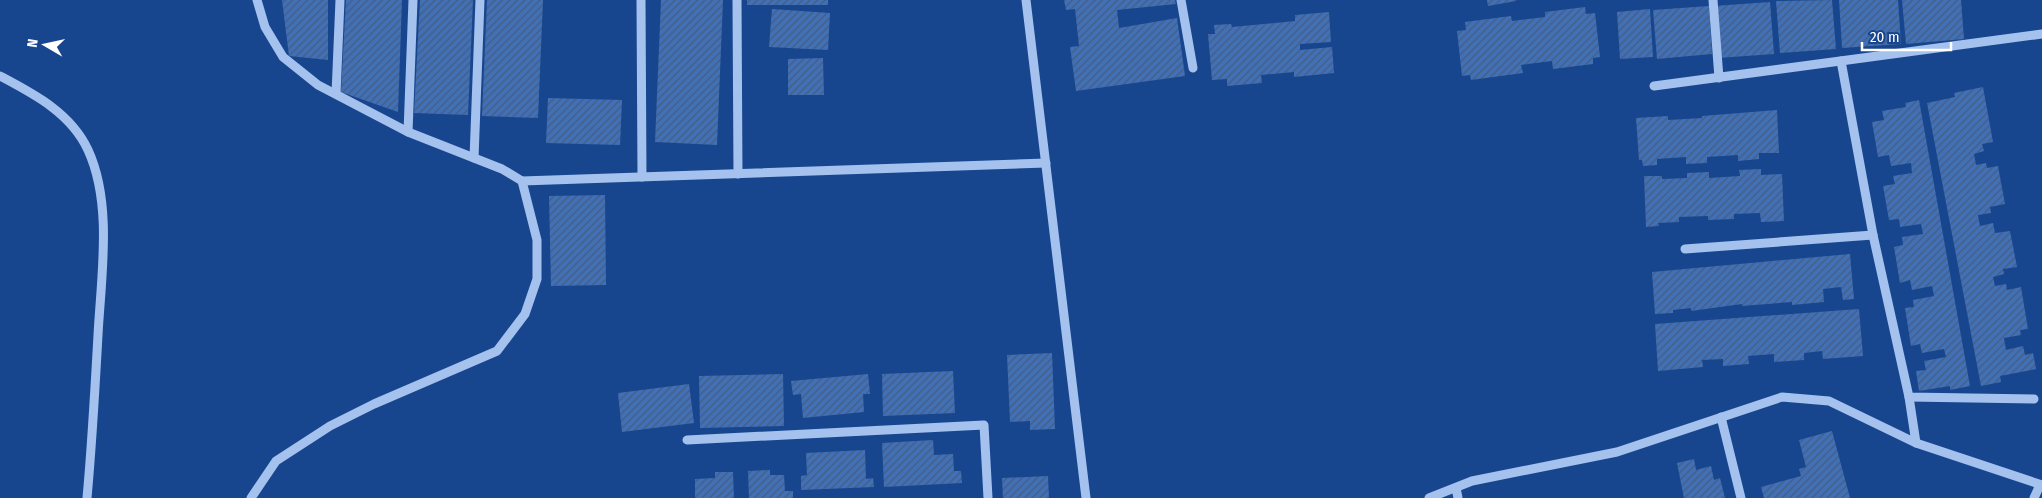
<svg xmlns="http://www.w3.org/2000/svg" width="2042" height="498" font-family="'Fira Sans Condensed',sans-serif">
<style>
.building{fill:url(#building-hatch)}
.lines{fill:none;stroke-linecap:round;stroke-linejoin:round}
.minor{stroke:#a5c2ef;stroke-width:9}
</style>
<defs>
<pattern id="building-hatch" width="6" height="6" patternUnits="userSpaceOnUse" patternTransform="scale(1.25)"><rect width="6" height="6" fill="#4170b7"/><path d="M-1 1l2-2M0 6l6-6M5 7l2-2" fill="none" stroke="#475c7c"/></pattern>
</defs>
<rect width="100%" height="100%" fill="#18468e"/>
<g class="building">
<path d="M282,0H328V60L289,56Z"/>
<path d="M346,0H402L398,112L341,92Z"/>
<path d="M420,0H473L468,115L414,113Z"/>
<path d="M487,0H543L538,118L482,116Z"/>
<path d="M661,0H723L717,145L655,142Z"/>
<rect x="747" y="0" width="81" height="5"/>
<path d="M1064,0H1175L1176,4L1117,10L1119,28L1177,18L1185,76L1076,91L1070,47L1079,46L1075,9L1066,10Z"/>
<path d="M1487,0H1516V1L1488,6Z"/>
<path d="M1832,0L1836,49L1780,53L1776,1Z"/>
<path d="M1839,0H1898L1901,44L1842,48Z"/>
<path d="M1902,0H1961L1964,39L1906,44Z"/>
<path d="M1770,2L1774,54L1718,58L1714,6Z"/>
<path d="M1709,6L1712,54L1657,59L1653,10Z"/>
<path d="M1585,7L1586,14L1595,13L1600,57L1593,58V64L1553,69L1552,61L1521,65L1523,73L1471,80L1470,75L1462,76L1457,31L1466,30L1465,22L1511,16L1512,21L1545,17V12Z"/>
<path d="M772,9L830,13L828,50L769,47Z"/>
<path d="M1650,9L1653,57L1620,59L1617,12Z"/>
<path d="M1329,12L1331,42L1300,44V50L1332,47L1334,73L1294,77V72L1261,75L1262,83L1227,86V79L1212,80L1208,34H1215L1214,25L1231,24L1232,27L1295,21V15Z"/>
<path d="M823,58L824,95H788V59Z"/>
<path d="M1983,87L1993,142L1982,144L1984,151L1974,154L1976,165L1986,163L1987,168L1998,166L2005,204L1990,207L1991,213L1978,215L1980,226L1993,223L1995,233L2010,231L2017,267L2003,269L2004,274L1993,277L1995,286L2006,284L2007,290L2021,287L2028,329L2020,330L2021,335L2004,338L2006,350L2023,346L2025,355L2033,353L2036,369L2000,376L2001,382L1981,386L1927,103L1955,97L1954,93Z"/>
<path d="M548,98L622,100L620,145L546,143Z"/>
<path d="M1919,100L1970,386L1950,390V386L1919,391L1916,371L1926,370L1924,361L1946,357L1944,349L1922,353L1920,344L1911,346L1905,308L1914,307L1913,300L1934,296L1932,286L1912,290L1910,280L1900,283L1894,247L1903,245L1902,237L1923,234L1921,224L1900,227L1899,219L1889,220L1883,186L1895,184L1893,176L1912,173L1911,163L1891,166L1889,155L1878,157L1872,122L1884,120L1882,111L1906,107L1905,103Z"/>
<path d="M1777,110L1779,153H1759V159L1738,161V155L1707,157V163L1686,164V157L1657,159V165L1643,166L1642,160H1639L1636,118L1668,116V120L1702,118V116Z"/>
<path d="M1761,169V175L1782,174L1784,221L1761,222L1760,213L1734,214V219L1708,220V216L1679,217V222L1658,223L1659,226L1646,227L1644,176H1662V179L1687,178V173L1709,172V178L1740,176L1739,170Z"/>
<path d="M605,195L606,285L551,286L549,196Z"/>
<path d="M1850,254L1854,299L1843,300L1841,287L1823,289L1824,302L1792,305V302L1742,306V304L1691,311V308L1673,310V313L1655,314L1652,272Z"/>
<path d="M1859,309L1863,356L1823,359L1822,351L1804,353V360L1774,362V354L1748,356L1749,364L1723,366V359L1702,360L1703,367L1658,371L1655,324Z"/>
<path d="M1052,353L1055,429L1030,430V421L1010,422L1007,355Z"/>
<path d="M953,371L955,413L883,416L882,374Z"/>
<path d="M783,374L784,426L700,428L699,376Z"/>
<path d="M868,374L870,394H863L864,412L803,418L801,394L793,395L791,381Z"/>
<path d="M689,384L694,423L622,432L618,393Z"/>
<path d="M1832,431L1850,498H1764L1761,487L1801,476L1799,469L1806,467L1799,440Z"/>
<path d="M933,440L934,455L953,454L954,471H961L962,483L884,487L882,443Z"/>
<path d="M865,450L866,479L873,478L874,487L801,490V476L807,475L806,453Z"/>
<path d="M1694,459L1696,470L1711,466L1714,480L1720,478L1725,498H1684L1677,463Z"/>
<path d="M770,470V475H784L785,491H793V498H749L748,471Z"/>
<path d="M715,472H733L734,498H695V479L715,478Z"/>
<path d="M1048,476L1049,498H1003L1002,478Z"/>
</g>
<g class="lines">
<g class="minor">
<path d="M641,0L642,177"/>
<path d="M737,0L738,174"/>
<path d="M1026,0L1086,498"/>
<path d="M1181,0L1193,68"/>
<path d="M1713,0L1719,78"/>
<path d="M1841,61L1873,235L1909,397L2034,399"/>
<path d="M0,76C34,94 71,113 88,150C113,204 101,277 98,335C95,389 92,444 87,498"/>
<path d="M1654,86L2042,34"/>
<path d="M336,94L340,0"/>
<path d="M408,132L413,0"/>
<path d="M474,158L480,0"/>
<path d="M522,181L1046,163"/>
<path d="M1685,249L1873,235"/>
<path d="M1909,397L1916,443"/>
<path d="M1721,417L1741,498"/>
<path d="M687,440L984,425L988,498"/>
<path d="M1456,488L1458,498"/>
<path d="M251,498L276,461L330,426L374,404L497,351L525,314L537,279V240L522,181L502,169L408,132L318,85L283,57L265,27L257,0"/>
<path d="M1429,498L1472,481L1617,452L1782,397L1829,401L1916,443L2042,485"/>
<path d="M2034,498L2040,485"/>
</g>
</g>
<g transform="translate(45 45) rotate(279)" stroke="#18468e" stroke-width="4" paint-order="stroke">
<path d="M0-4L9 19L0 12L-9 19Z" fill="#ffffff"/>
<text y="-8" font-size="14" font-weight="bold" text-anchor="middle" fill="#ffffff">N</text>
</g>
<path d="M1862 42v8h89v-8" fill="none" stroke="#ffffff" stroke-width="2.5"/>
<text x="1870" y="42" font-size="15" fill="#ffffff" stroke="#18468e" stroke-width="4" paint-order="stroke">20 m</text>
</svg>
